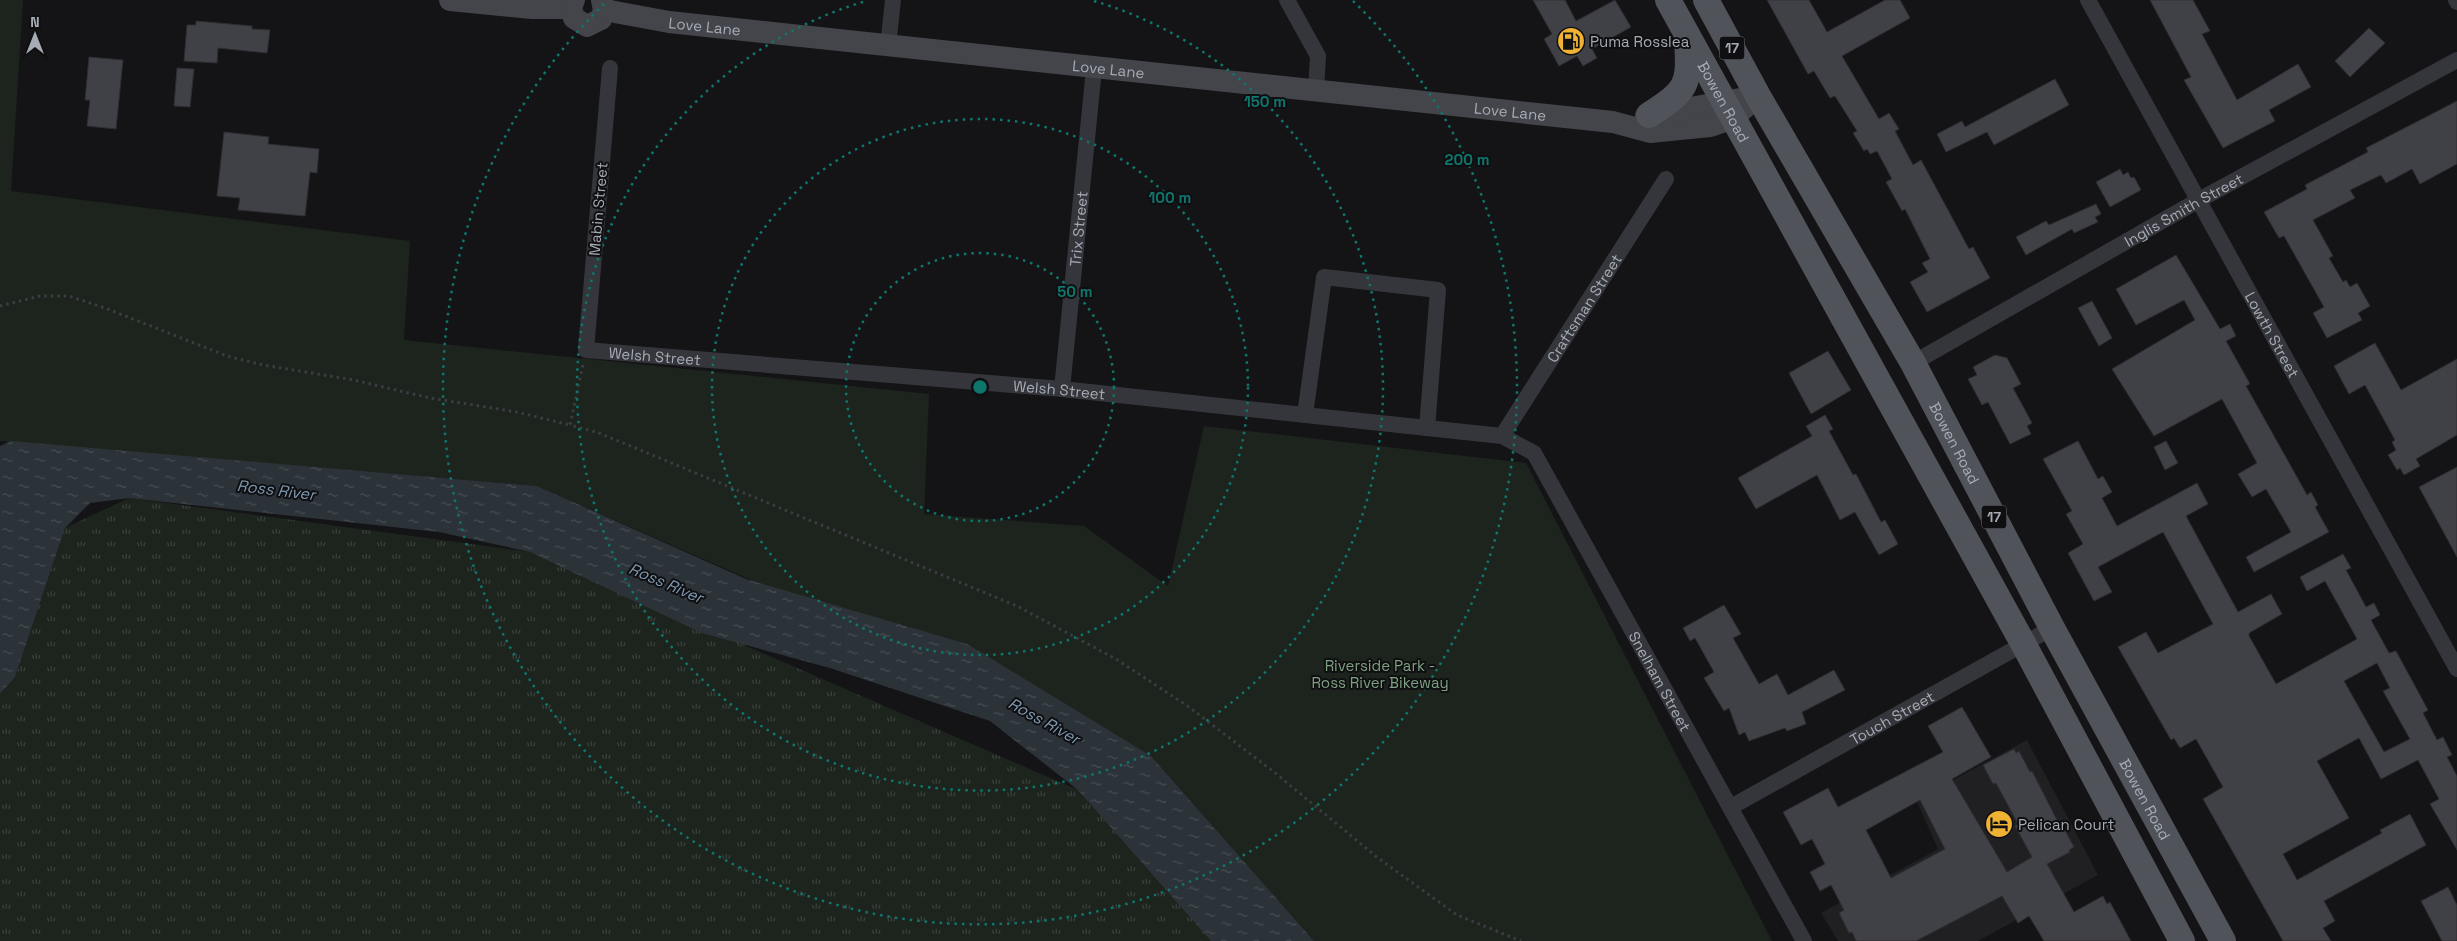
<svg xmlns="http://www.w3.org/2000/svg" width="2457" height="941" font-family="'Space Grotesk',sans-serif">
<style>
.built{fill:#202023}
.grass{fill:url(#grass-tufts)}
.park{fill:#1c241d}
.water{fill:url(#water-ripples)}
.building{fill:#404146;stroke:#2e2e32;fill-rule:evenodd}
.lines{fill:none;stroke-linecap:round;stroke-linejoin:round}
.path{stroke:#3b3d42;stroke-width:3;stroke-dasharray:2.5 4;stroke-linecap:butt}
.street{stroke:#35363b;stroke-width:16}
.secondary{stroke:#43454b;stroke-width:22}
.primary{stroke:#51535a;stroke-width:26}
.ring{fill:none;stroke:#0f766e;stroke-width:2.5;stroke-dasharray:2.5 5}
.labels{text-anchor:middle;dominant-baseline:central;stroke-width:4;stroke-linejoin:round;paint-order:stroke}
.shield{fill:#0f0f11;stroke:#797c84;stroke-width:1}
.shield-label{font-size:14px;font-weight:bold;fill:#a6abb6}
.street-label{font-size:15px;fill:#a6abb6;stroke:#0f0f11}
.poi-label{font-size:15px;fill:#a6abb6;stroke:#0f0f11;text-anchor:start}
.park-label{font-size:15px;fill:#7da180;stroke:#0f0f11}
.water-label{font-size:16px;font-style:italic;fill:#7d98b1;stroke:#0f0f11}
.centre{fill:#0f766e;stroke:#0f0f11;stroke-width:2.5}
.ring-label{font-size:15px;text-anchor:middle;font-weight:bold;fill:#0f766e;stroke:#0f0f11;stroke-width:4;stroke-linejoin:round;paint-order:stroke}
</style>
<defs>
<pattern id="grass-tufts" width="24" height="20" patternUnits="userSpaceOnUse" patternTransform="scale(1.25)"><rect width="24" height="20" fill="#1c241d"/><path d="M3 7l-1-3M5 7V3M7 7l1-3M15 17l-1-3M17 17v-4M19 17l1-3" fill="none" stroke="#3a413c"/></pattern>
<pattern id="water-ripples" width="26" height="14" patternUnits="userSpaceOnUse" patternTransform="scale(1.25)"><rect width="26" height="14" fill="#2b3339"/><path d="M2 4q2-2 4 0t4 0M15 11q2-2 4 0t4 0" fill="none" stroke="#474e53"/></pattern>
</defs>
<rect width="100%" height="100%" fill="#141416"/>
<path class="built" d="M2027,740L2098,875L1978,941H1838L1821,913L1938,849L1916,800Z"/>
<path class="grass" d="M129,498L530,552L1078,790L1239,941H0V694L15,677L65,528Z"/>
<path class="park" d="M0,0H23L11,191L410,241L404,340L929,394L924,514L1084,526L1168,586L1204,426L1526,463L1772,941H1314L1151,756L537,486L0,441Z"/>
<path class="water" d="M11,441L537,486L746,579L967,644L1151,756L1314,941H1211L1078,790L990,721L830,668L702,633L530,552L439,532L129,498L90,503L65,528L15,677L0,694V446Z"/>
<g class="building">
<path d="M1533,0H1565L1576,21L1615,0L1631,27L1592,49L1597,58L1583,66L1577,56L1559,66L1544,39L1552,34Z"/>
<path d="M1767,0H1809L1827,32L1885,0H1900L1910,18L1842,56L1879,119L1889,113L1899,129L1895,131L1913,165L1921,160L1969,249L1973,247L1990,278L1927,312L1910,282L1928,272L1922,263L1930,259L1905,209L1902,211L1886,182L1892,179L1877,151L1870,154L1867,149L1864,151L1853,133L1857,131L1835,96L1830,98L1814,71L1808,74Z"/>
<path d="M2150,0H2193L2210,31L2202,34L2237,100L2298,64L2311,87L2269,110L2275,121L2223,148L2184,80L2191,77Z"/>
<path d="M196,21L252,26V29L270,30L267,53L218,48L217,63L184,61L187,25H196Z"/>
<path d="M2369,28L2385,43L2350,77L2335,61Z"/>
<path d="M89,57L123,60L116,129L87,126L90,100H85Z"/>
<path d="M177,68L194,69L190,107L174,106Z"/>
<path d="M2055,79L2069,105L1994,145L1987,132L1946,152L1937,134L1962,121L1965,127Z"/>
<path d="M2457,101V164L2420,184L2412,169L2386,183L2381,175L2350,190L2355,198L2313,220L2333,256L2329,258L2343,282L2346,280L2350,287L2357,283L2370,306L2358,313L2362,320L2327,338L2313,313L2324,307L2284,236L2279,238L2264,212L2307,189L2305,185L2368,152L2366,148Z"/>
<path d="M224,132L269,137L268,144L319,149L317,173L310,172L305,216L238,210L240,198L217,196Z"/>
<path d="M2120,169L2123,175L2128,172L2131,178L2134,177L2141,190L2110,207L2096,182Z"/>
<path d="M2096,204L2101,214L2095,217L2098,222L2074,233L2072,229L2026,255L2016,237L2046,221L2049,225Z"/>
<path d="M2176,255L2220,329L2230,324L2236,336L2226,341L2250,384L2246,386L2307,495L2311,492L2318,505L2315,507L2329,532L2254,572L2246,557L2291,532L2266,489L2252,497L2238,474L2257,463L2222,399L2154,436L2112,369L2195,320L2184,300L2136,325L2116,289Z"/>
<path d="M2092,301L2112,338L2099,346L2078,308Z"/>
<path d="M2375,343L2401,390L2457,359V435L2416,459L2420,466L2404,475L2400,468L2397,470L2388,455L2396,450L2392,442L2395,440L2365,385L2349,394L2334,366Z"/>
<path d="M1828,351L1851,390L1811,414L1789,373Z"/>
<path d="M1995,355L2007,358L2021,384L2013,388L2032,423L2027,426L2031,434L2010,444L1988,402L1982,405L1968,379L1977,375L1973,367Z"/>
<path d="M1825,415L1833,429L1829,431L1853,475L1856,474L1881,522L1885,520L1898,544L1879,555L1855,512L1840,520L1817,475L1756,509L1738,478L1812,436L1806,426Z"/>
<path d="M2078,441L2098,479L2103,476L2112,492L2102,498L2117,526L2197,483L2208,504L2186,516L2238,612L2271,594L2282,614L2249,633V636L2276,684L2357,639L2325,581L2307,591L2300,577L2343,554L2351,568L2346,570L2366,607L2374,603L2380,615L2371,620L2389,653L2396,651L2428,710L2423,713L2437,740L2443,737L2452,755L2447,757L2457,776V850L2430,804L2439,799L2418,760L2381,779L2359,738L2317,761L2349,818L2283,854L2297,880L2382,833L2380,830L2410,814L2426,845L2324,901L2335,921L2323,928L2331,941H2283L2203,799L2223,787L2196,739L2180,748L2174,738L2171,740L2118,647L2146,632L2158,653L2213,624L2163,532L2098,567L2112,592L2094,601L2068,553L2083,544L2066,514L2072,511L2043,459ZM2377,663L2390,688L2383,691L2410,739L2384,752L2344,681Z"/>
<path d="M2166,441L2178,463L2165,470L2154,447Z"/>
<path d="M2457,467V557L2419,487Z"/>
<path d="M1724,605L1741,634L1733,638L1759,684L1777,674L1788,695L1834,670L1845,690L1802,712L1806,724L1787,731L1785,728L1749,741L1745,732L1739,735L1729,708L1724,711L1704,678L1714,672L1695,638L1690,641L1683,628Z"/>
<path d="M1962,707L1991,757L1952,779L2007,872L2032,857L2015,826L2018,824L1996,783L1993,784L1983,765L2014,749L2016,753L2019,751L2030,772L2032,771L2060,826L2062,825L2074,847L2069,850L2070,852L2047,864L2074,912L2103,896L2107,904L2110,902L2131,941H2044L2029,916L2018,923L2002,896L1916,941H1856L1852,932L1849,933L1839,913L1844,910L1831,885L1820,891L1810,872L1825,864L1812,839L1801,845L1783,812L1828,788L1838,807L1943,752L1928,726ZM1920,800L1945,849L1891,878L1866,830Z"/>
<path d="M2448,887L2457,905V941H2442L2421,901Z"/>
</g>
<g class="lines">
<g class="path">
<path d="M0,306L40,296H69L105,308L227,356L263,365L354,380L430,398L517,412L570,425"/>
<path d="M583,365L570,425L599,433L1017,606L1116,659L1189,707L1274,772L1378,858L1457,915L1521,941"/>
</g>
<g class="street">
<path d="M1287,0L1318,56L1316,91"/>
<path id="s1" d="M2088,0L2457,669"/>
<path d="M2456,0L2457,2"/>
<path d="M888,46L893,0"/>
<path id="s2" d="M610,68L586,350L1062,389L1502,436L1534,453L1804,941"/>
<path id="s3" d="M1913,363L2199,200L2457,60"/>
<path id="s4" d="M1062,389L1094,69"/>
<path d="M1305,415L1324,277L1438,290L1427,428"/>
<path id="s5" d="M1502,436L1666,179"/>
<path id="s6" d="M1731,807L2052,628"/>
</g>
<g class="secondary">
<path d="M450,0L532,8H571"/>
<path d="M574,0L571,8L574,18L587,26L601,19L604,10L602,0"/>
<path id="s7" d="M604,10L669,22L1613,122L1650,132L1710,126L1733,118L1758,96"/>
<path d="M1646,116L1740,99"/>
</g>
<g class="primary">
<path id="s8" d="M1668,0L2024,645L2182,941"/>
<path id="s9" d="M1706,0L1758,96L1913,363L2052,628L2223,941"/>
<path d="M1649,115C1688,90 1690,85 1687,39"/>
</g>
</g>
<g class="ring">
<circle cx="980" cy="387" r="134"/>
<circle cx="980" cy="387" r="268"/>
<path d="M1094 1A403 403 0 1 1 866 1"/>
<path d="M1353 1A537 537 0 1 1 607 1"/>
</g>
<defs>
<g id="fuel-disc" transform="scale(1.4375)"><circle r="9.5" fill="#efb233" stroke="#0f0f11"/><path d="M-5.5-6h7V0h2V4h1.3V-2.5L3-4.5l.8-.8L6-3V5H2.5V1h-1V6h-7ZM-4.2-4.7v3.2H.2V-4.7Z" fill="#111"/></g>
<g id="hotel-disc" transform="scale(1.4375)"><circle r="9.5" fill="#efb233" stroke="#0f0f11"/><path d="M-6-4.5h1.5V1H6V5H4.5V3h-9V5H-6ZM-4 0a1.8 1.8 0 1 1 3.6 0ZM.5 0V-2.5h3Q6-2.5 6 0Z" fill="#111"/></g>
</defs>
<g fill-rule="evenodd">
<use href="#fuel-disc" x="1571" y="41"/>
<use href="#hotel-disc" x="1999" y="824"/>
</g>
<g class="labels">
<g class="shield">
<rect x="1719.5" y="36.5" width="25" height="23" rx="4"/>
<rect x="1981.5" y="505.5" width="25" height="23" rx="4"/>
</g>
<g class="shield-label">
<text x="1732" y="48">17</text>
<text x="1994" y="517">17</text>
</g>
<g class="street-label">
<text stroke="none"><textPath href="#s7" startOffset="102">Love Lane</textPath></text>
<text stroke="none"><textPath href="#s7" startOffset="508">Love Lane</textPath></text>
<text stroke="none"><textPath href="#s8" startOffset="116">Bowen Road</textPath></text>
<text stroke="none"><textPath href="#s7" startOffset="912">Love Lane</textPath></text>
<text transform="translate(598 209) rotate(-85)">Mabin Street</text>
<text stroke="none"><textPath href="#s3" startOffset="311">Inglis Smith Street</textPath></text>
<text stroke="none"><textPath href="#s4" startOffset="161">Trix Street</textPath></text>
<text stroke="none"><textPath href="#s5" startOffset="152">Craftsman Street</textPath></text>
<text stroke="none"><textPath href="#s1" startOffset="382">Lowth Street</textPath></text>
<text stroke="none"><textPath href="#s2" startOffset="352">Welsh Street</textPath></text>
<text stroke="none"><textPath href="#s2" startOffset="758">Welsh Street</textPath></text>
<text stroke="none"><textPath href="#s9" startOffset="508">Bowen Road</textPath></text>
<text stroke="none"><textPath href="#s2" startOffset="1500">Snelham Street</textPath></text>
<text stroke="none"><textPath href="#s6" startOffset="184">Touch Street</textPath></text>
<text stroke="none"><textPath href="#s9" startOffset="912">Bowen Road</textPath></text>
</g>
<g class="poi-label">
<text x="1590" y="41">Puma Rosslea</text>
<text x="2018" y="824">Pelican Court</text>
</g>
<g class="park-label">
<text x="1380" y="665">Riverside Park -<tspan x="1380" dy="17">Ross River Bikeway</tspan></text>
</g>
<g class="water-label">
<text transform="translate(276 490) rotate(7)">Ross River</text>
<text transform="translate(666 583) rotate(23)">Ross River</text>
<text transform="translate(1044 721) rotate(29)">Ross River</text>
</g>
</g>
<circle cx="980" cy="387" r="8" class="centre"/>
<g class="ring-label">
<text x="1265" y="107">150 m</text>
<text x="1467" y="165">200 m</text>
<text x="1170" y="203">100 m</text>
<text x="1075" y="297">50 m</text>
</g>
<g transform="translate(35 35)" stroke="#0f0f11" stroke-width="4" paint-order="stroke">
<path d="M0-4L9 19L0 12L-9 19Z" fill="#a6abb6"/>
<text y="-8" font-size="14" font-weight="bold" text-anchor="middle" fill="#a6abb6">N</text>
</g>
</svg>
